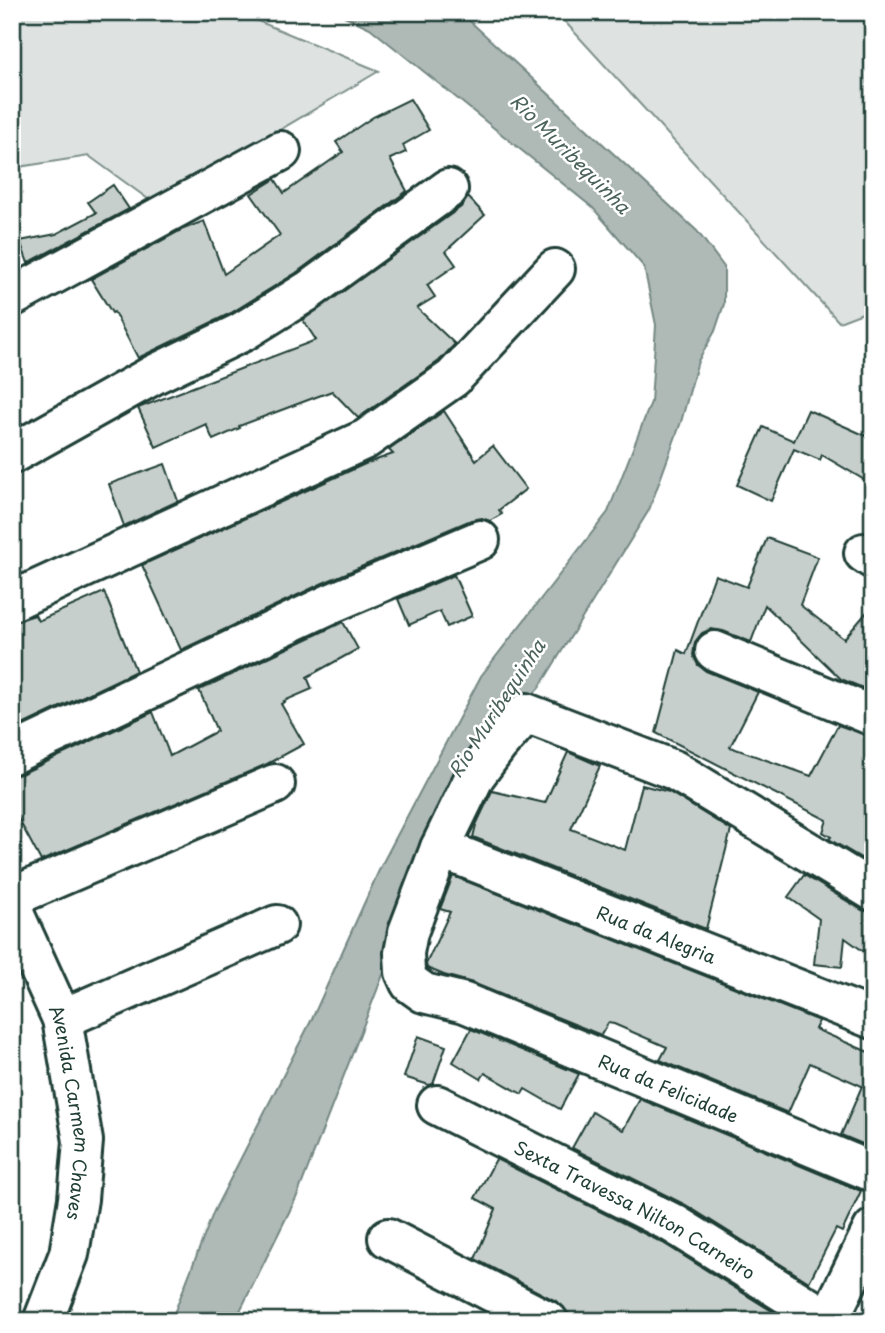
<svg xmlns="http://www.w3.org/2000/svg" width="885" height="1333" font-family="'Playpen Sans',sans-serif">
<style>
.green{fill:#dee3e2;stroke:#7e908b;stroke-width:2}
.water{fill:#afbab7;stroke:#758883;stroke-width:2}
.building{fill:#c7cfcc;stroke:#1f3d34;stroke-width:2}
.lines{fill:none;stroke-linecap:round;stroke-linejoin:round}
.street-casing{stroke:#1f3d34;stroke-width:44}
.street{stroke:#fff;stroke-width:38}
.labels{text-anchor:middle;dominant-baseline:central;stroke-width:5;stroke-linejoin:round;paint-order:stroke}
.street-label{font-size:18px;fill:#1f3d34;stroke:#fff}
.water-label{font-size:19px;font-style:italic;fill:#4a625b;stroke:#fff}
</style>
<rect width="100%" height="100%" fill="#fff"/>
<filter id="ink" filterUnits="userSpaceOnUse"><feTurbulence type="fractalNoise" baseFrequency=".0143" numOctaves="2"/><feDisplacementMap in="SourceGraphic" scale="14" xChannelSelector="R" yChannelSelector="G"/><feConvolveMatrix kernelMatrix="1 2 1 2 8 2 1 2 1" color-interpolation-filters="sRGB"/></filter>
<g filter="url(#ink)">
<g class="green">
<path d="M12,12H236L379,71L155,204L89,156L12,168Z"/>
<path d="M556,12H873V309L839,322Z"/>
</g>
<path class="water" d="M336,12H460L697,231L724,267V304L715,331L698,361L681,422L649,510L539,688L494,737L435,841L297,1196L235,1321H171L214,1211L312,1019L381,866L481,676L608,512L651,402L656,325L644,267L593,208L370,28Z"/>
<g class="building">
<path d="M410,99L429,130L403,145L406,152L390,159L407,191L296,273L231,313L138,358L114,312L112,313L91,279L181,230L204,221L224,274L280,235L251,194L275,179L284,193L343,152L336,142L373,117Z"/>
<path d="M113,185L129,209L28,263L20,241L56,234L96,213L88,202Z"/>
<path d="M468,197L485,215L446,251L456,265L427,285L435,297L417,308L455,344L439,361L358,418L332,391L239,426L240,428L213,440L206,424L156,447L138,408L316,340L303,320L461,207Z"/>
<path d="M808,410L873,439V485L822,455L820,460L794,449L771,501L737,485L763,427L794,441Z"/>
<path d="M444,411L476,460L493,446L526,489L499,510L502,514L490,521L482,518L471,520L323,583L181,650L142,565L365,464L393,454L389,450Z"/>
<path d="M165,464L178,501L124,526L109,484Z"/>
<path d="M767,538L818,557L800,605L844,639L873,605V692L841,679L765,605L751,642L723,631L711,629L702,633L695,642L693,655L698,665L706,671L758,692L730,747L811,776L838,725L873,737V865L829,839L831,837L823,832L827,820L656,733L678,650L686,654L715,575L747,587Z"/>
<path d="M454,575L472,616L447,627L440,611L409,625L398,599Z"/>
<path d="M104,592L136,671L12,730V622L35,615L38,621Z"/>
<path d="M343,622L358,649L307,677L312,689L284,701L285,702L281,704L304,744L267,764L41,861L12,807V776L21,774L153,712L170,756L217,731L199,690Z"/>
<path d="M568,752L600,766L571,829L625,850L642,785L669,792L731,830L706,929L473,837L476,825L492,791L545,803Z"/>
<path d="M804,875L862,910L873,913V958L845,938L842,967L814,964L819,919L788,897Z"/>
<path d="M453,876L819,1021L815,1029L873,1054V1140L870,1147L841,1135L862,1086L810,1063L788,1113L660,1060L667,1047L614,1024L608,1023L601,1035L473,983L444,975L427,968L426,964L450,912L440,909Z"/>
<path d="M471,1029L579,1074L560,1109L525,1089L522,1094L485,1073L481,1079L453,1062Z"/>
<path d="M418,1036L446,1046L433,1084L429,1085L404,1077Z"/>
<path d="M640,1099L861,1191L842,1232L836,1229L809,1282L686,1205L572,1148L592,1112L623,1130Z"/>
<path d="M496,1159L663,1243L788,1321H581L568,1313L558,1302L475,1259L496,1209L475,1198Z"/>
</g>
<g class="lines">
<g class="street-casing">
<g id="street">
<path d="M12,297L281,151"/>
<path d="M12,454L155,374L242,332L308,291L448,189"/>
<path d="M864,553L873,559"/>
<path d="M12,601L366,439L453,378L555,269"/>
<path d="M715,651L873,716"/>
<path d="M12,754L332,603L480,540"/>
<path id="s1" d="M440,848L873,1019"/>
<path id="s2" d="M873,891L674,770L526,713L498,745L475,776L440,848L408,932L404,953L405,972L410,983L424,993L465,1003L873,1172"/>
<path d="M12,897L275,784"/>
<path id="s3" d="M12,909L62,1019L83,1141L78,1199L69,1254L43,1321"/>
<path d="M62,1019L277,925"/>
<path id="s4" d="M437,1105L674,1224L830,1321"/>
<path d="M388,1238L548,1321"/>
<path d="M828,1321L873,1229"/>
</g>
</g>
<use href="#street" class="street"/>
</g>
</g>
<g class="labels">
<g class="street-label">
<text stroke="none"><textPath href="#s1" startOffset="233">Rua da Alegria</textPath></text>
<text stroke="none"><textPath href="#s2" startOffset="975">Rua da Felicidade</textPath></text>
<text stroke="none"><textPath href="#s3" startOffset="215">Avenida Carmem Chaves</textPath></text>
<text stroke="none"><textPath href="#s4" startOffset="224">Sexta Travessa Nilton Carneiro</textPath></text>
</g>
<g class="water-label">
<text transform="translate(571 153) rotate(45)">Rio Muribequinha</text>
<text transform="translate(496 708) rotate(-57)">Rio Muribequinha</text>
</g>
</g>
<rect width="885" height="1333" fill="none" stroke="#fff" stroke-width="42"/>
<rect x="21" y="21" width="843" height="1291" fill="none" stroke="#1f3d34" stroke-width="2.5" filter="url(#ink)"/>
</svg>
